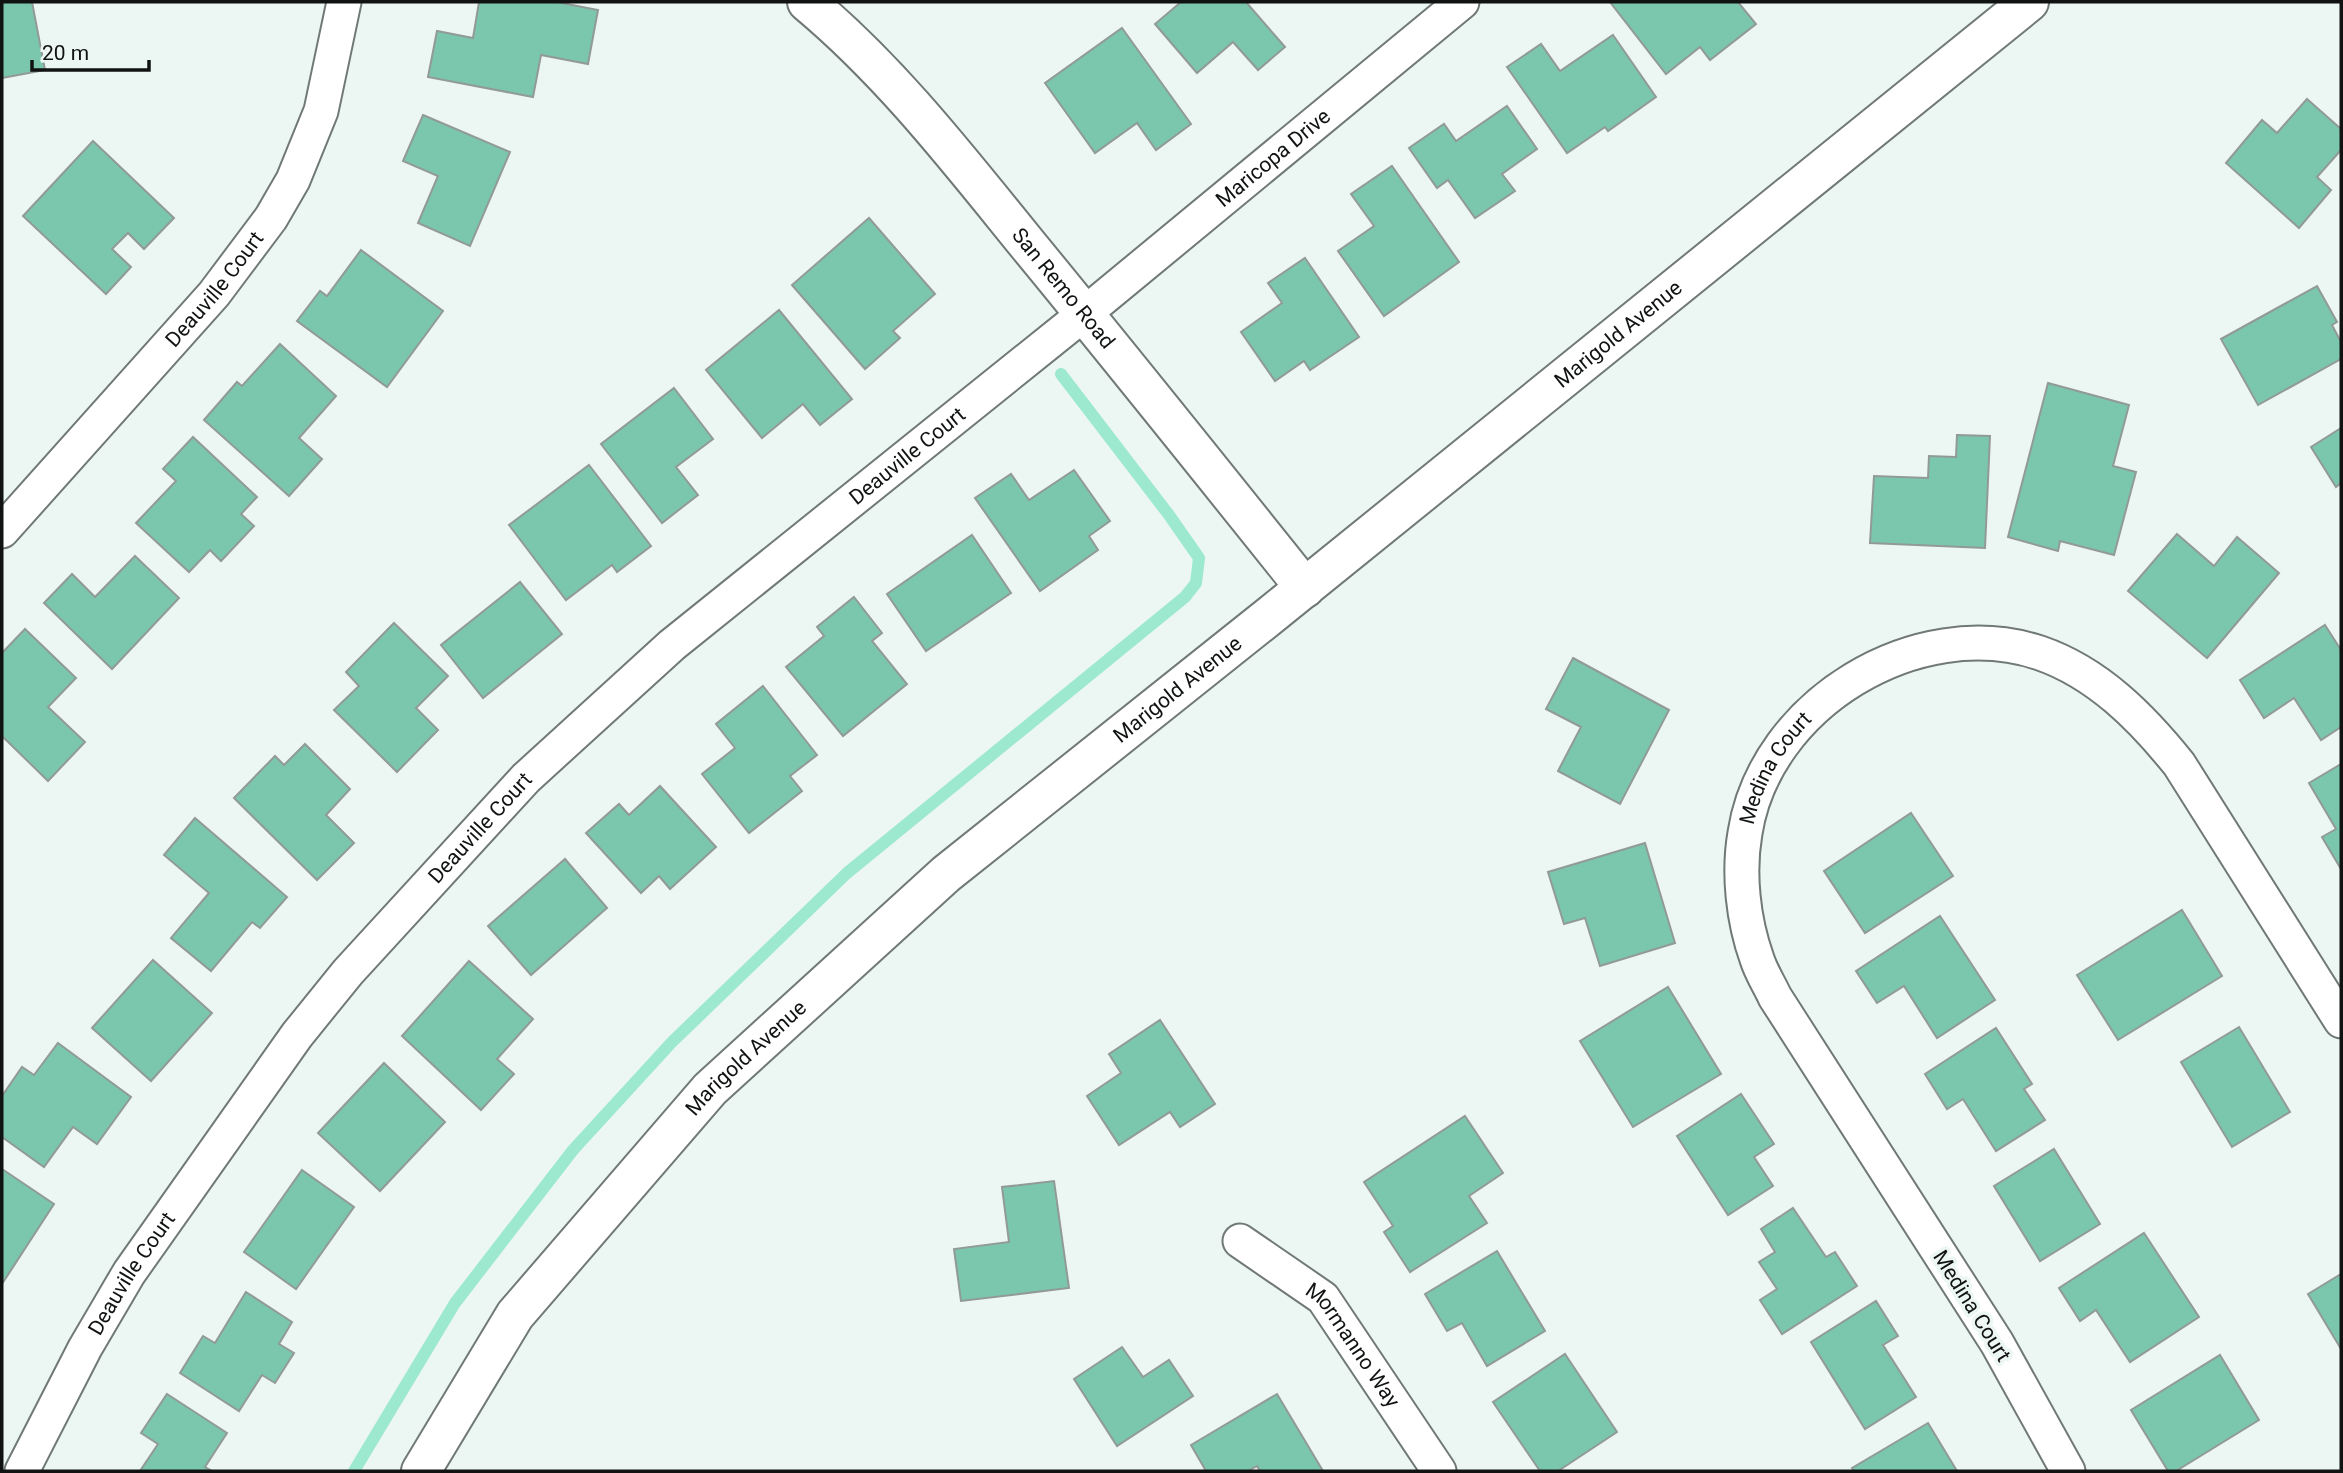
<svg xmlns="http://www.w3.org/2000/svg" width="2343" height="1473" font-family="Roboto,sans-serif">
<style>
.lines{fill:none;stroke-linecap:round;stroke-linejoin:round}
.stream{stroke:#9de9cf;stroke-width:12}
.building{fill:#7bc7ad;stroke:#919a96;stroke-width:2}
.minor-casing{stroke:#707975;stroke-width:37}
.tertiary-casing{stroke:#707975;stroke-width:42}
.secondary-casing{stroke:#707975;stroke-width:42}
.minor{stroke:#fff;stroke-width:33}
.tertiary{stroke:#fff;stroke-width:38}
.secondary{stroke:#fff;stroke-width:38}
.labels{text-anchor:middle;dominant-baseline:central;stroke-width:7;stroke-linejoin:round;paint-order:stroke}
.street-label{font-size:21px;fill:#101312;stroke:#ecf6f2}
</style>
<rect width="100%" height="100%" fill="#ecf6f2"/>
<g class="lines">
<path class="stream" d="M354,1471L455,1303L573,1150L672,1042L847,873L1185,597L1196,583L1199,558L1169,515L1061,374"/>
</g>
<g class="building">
<path d="M2,2H32L45,70L2,78Z"/>
<path d="M479,2H557L598,10L588,64L541,55L533,97L428,77L437,31L473,38Z"/>
<path d="M1181,2H1246L1285,47L1258,70L1233,42L1197,73L1155,24Z"/>
<path d="M1610,2H1738L1756,24L1710,60L1700,47L1666,74Z"/>
<path d="M1122,28L1191,124L1156,150L1137,123L1095,153L1045,83Z"/>
<path d="M1613,35L1656,97L1608,131L1605,127L1567,153L1507,67L1541,44L1560,71Z"/>
<path d="M2307,99L2341,129V150L2317,177L2331,190L2299,228L2226,163L2262,120L2277,133Z"/>
<path d="M1507,106L1537,149L1502,174L1515,191L1475,218L1448,180L1437,188L1409,148L1444,124L1456,141Z"/>
<path d="M423,115L510,152L470,246L418,223L438,176L403,161Z"/>
<path d="M93,141L174,218L144,249L128,233L112,249L131,267L106,294L23,216Z"/>
<path d="M1392,166L1459,262L1384,316L1338,251L1374,226L1351,194Z"/>
<path d="M869,218L935,294L893,331L900,338L865,369L792,285Z"/>
<path d="M361,250L443,311L387,387L297,321L320,291L327,296Z"/>
<path d="M1305,258L1359,337L1310,370L1304,361L1275,381L1241,332L1282,303L1268,283Z"/>
<path d="M2317,286L2337,322L2332,325L2341,342V359L2258,405L2221,339Z"/>
<path d="M779,310L852,399L820,425L803,404L762,438L706,370Z"/>
<path d="M280,344L336,396L299,438L322,459L289,496L204,420L237,382L242,386Z"/>
<path d="M2048,383L2129,405L2113,466L2136,472L2114,555L2060,541L2058,551L2008,537Z"/>
<path d="M674,388L713,439L676,467L698,495L662,523L601,444Z"/>
<path d="M2341,428V483L2336,487L2311,447Z"/>
<path d="M1957,435L1990,436L1985,548L1870,543L1874,476L1928,478L1929,456L1956,457Z"/>
<path d="M193,437L257,497L241,514L254,526L221,561L210,550L189,572L136,523L176,481L163,469Z"/>
<path d="M589,465L651,546L617,572L612,565L566,600L509,525Z"/>
<path d="M1074,470L1110,521L1089,536L1098,550L1040,591L975,498L1011,474L1029,500Z"/>
<path d="M2177,534L2214,566L2237,537L2279,573L2207,658L2128,591Z"/>
<path d="M972,535L1011,593L926,651L887,594Z"/>
<path d="M135,556L179,598L112,669L44,603L72,574L95,597Z"/>
<path d="M520,582L562,634L483,698L441,645Z"/>
<path d="M854,597L882,633L872,641L907,684L843,736L786,667L824,636L817,627Z"/>
<path d="M394,623L448,676L416,708L438,730L397,772L334,710L359,686L346,672Z"/>
<path d="M2325,625L2341,650V727L2321,740L2294,698L2264,718L2240,680Z"/>
<path d="M25,629L76,678L48,707L85,742L48,781L2,736V653Z"/>
<path d="M1573,658L1669,710L1620,804L1558,771L1581,727L1546,709Z"/>
<path d="M763,686L817,755L790,776L802,791L749,833L702,774L735,748L716,724Z"/>
<path d="M305,744L350,789L326,815L354,843L317,880L234,798L275,756L284,765Z"/>
<path d="M2341,764V869L2322,837L2336,829L2309,783Z"/>
<path d="M660,786L716,847L670,889L659,876L641,893L586,833L619,804L629,815Z"/>
<path d="M1911,813L1953,876L1865,933L1824,871Z"/>
<path d="M195,818L287,897L260,928L252,922L211,971L171,938L209,893L164,855Z"/>
<path d="M1645,843L1675,943L1600,966L1585,918L1564,924L1548,872Z"/>
<path d="M565,859L607,908L531,975L488,926Z"/>
<path d="M2182,910L2222,976L2118,1040L2077,975Z"/>
<path d="M1940,916L1995,1000L1937,1038L1904,986L1877,1003L1856,971Z"/>
<path d="M153,960L212,1013L151,1081L92,1028Z"/>
<path d="M469,961L533,1019L497,1059L514,1074L481,1110L402,1036Z"/>
<path d="M1668,987L1721,1074L1633,1127L1580,1041Z"/>
<path d="M1160,1020L1215,1104L1180,1127L1170,1112L1119,1145L1087,1096L1121,1073L1109,1054Z"/>
<path d="M2239,1027L2290,1112L2232,1147L2181,1062Z"/>
<path d="M1996,1028L2032,1084L2024,1089L2045,1120L1996,1151L1963,1099L1947,1109L1925,1074Z"/>
<path d="M58,1043L131,1097L97,1144L73,1127L44,1167L2,1137V1096L22,1067L34,1075Z"/>
<path d="M384,1063L445,1122L380,1191L318,1133Z"/>
<path d="M1741,1094L1774,1144L1754,1157L1773,1186L1728,1215L1677,1136Z"/>
<path d="M1465,1116L1503,1173L1469,1196L1487,1223L1410,1272L1384,1232L1393,1226L1364,1182Z"/>
<path d="M2054,1149L2100,1224L2040,1261L1994,1186Z"/>
<path d="M2,1169L54,1204L2,1284Z"/>
<path d="M302,1170L354,1207L296,1289L244,1252Z"/>
<path d="M1054,1181L1069,1288L961,1301L954,1249L1009,1242L1002,1187Z"/>
<path d="M1793,1208L1826,1257L1835,1252L1857,1286L1782,1334L1760,1300L1777,1289L1759,1262L1775,1252L1761,1229Z"/>
<path d="M2144,1233L2199,1317L2130,1362L2096,1310L2080,1321L2059,1288Z"/>
<path d="M1497,1251L1545,1331L1487,1366L1462,1323L1447,1331L1425,1294Z"/>
<path d="M2341,1274V1349L2308,1294Z"/>
<path d="M246,1292L292,1322L279,1344L294,1353L275,1383L262,1375L239,1411L180,1373L203,1336L215,1343Z"/>
<path d="M1876,1301L1898,1336L1883,1345L1916,1397L1865,1429L1811,1342Z"/>
<path d="M1122,1347L1143,1377L1169,1360L1193,1396L1117,1446L1074,1379Z"/>
<path d="M1565,1354L1617,1432L1558,1471H1540L1493,1402Z"/>
<path d="M2220,1355L2259,1420L2176,1471H2168L2131,1410Z"/>
<path d="M167,1394L227,1433L205,1467L212,1471H140L158,1444L141,1433Z"/>
<path d="M1277,1394L1323,1471H1260L1257,1466L1248,1471H1206L1191,1445Z"/>
<path d="M1928,1423L1957,1471H1854L1852,1468Z"/>
</g>
<g class="lines">
<g class="minor-casing">
<g id="minor">
<path id="s1" d="M2,531L214,294L271,218L293,180L321,111L344,2"/>
<path id="s2" d="M1240,1241L1323,1298L1439,1471"/>
<path id="s3" d="M22,1471L85,1348L129,1273L297,1035L348,972L526,778L672,645L1084,314L1462,2"/>
<path id="s4" d="M2068,1471L1997,1343L1775,997C1769,984 1761,972 1757,959C1743,920 1738,873 1745,833C1765,704 1917,612 2040,653C2098,673 2142,718 2179,764L2341,1021"/>
</g>
</g>
<g class="tertiary-casing">
<g id="tertiary">
<path id="s5" d="M807,2C891,72 959,160 1028,245C1121,358 1213,473 1305,588"/>
</g>
</g>
<g class="secondary-casing">
<g id="secondary">
<path id="s6" d="M421,1471L515,1315L710,1089L946,874L1272,614L2029,2"/>
</g>
</g>
<use href="#minor" class="minor"/>
<use href="#tertiary" class="tertiary"/>
<use href="#secondary" class="secondary"/>
</g>
<g class="labels">
<g class="street-label">
<text stroke="none"><textPath href="#s3" startOffset="1832">Maricopa Drive</textPath></text>
<text stroke="none"><textPath href="#s5" startOffset="385">San Remo Road</textPath></text>
<text stroke="none"><textPath href="#s1" startOffset="322">Deauville Court</textPath></text>
<text stroke="none"><textPath href="#s6" startOffset="1662">Marigold Avenue</textPath></text>
<text stroke="none"><textPath href="#s3" startOffset="1360">Deauville Court</textPath></text>
<text stroke="none"><textPath href="#s6" startOffset="1096">Marigold Avenue</textPath></text>
<text stroke="none"><textPath href="#s4" startOffset="800">Medina Court</textPath></text>
<text stroke="none"><textPath href="#s3" startOffset="793">Deauville Court</textPath></text>
<text stroke="none"><textPath href="#s6" startOffset="528">Marigold Avenue</textPath></text>
<text stroke="none"><textPath href="#s3" startOffset="226">Deauville Court</textPath></text>
<text transform="translate(1972 1306) rotate(58)">Medina Court</text>
<text stroke="none"><textPath href="#s2" startOffset="156">Mormanno Way</textPath></text>
</g>
</g>
<rect width="2343" height="1473" fill="none" stroke="#101312" stroke-width="7"/>
<path d="M32 60v10h117v-10" fill="none" stroke="#101312" stroke-width="3.5"/>
<text x="42" y="60" font-size="21" fill="#101312" stroke="#ecf6f2" stroke-width="5" paint-order="stroke">20 m</text>
</svg>
